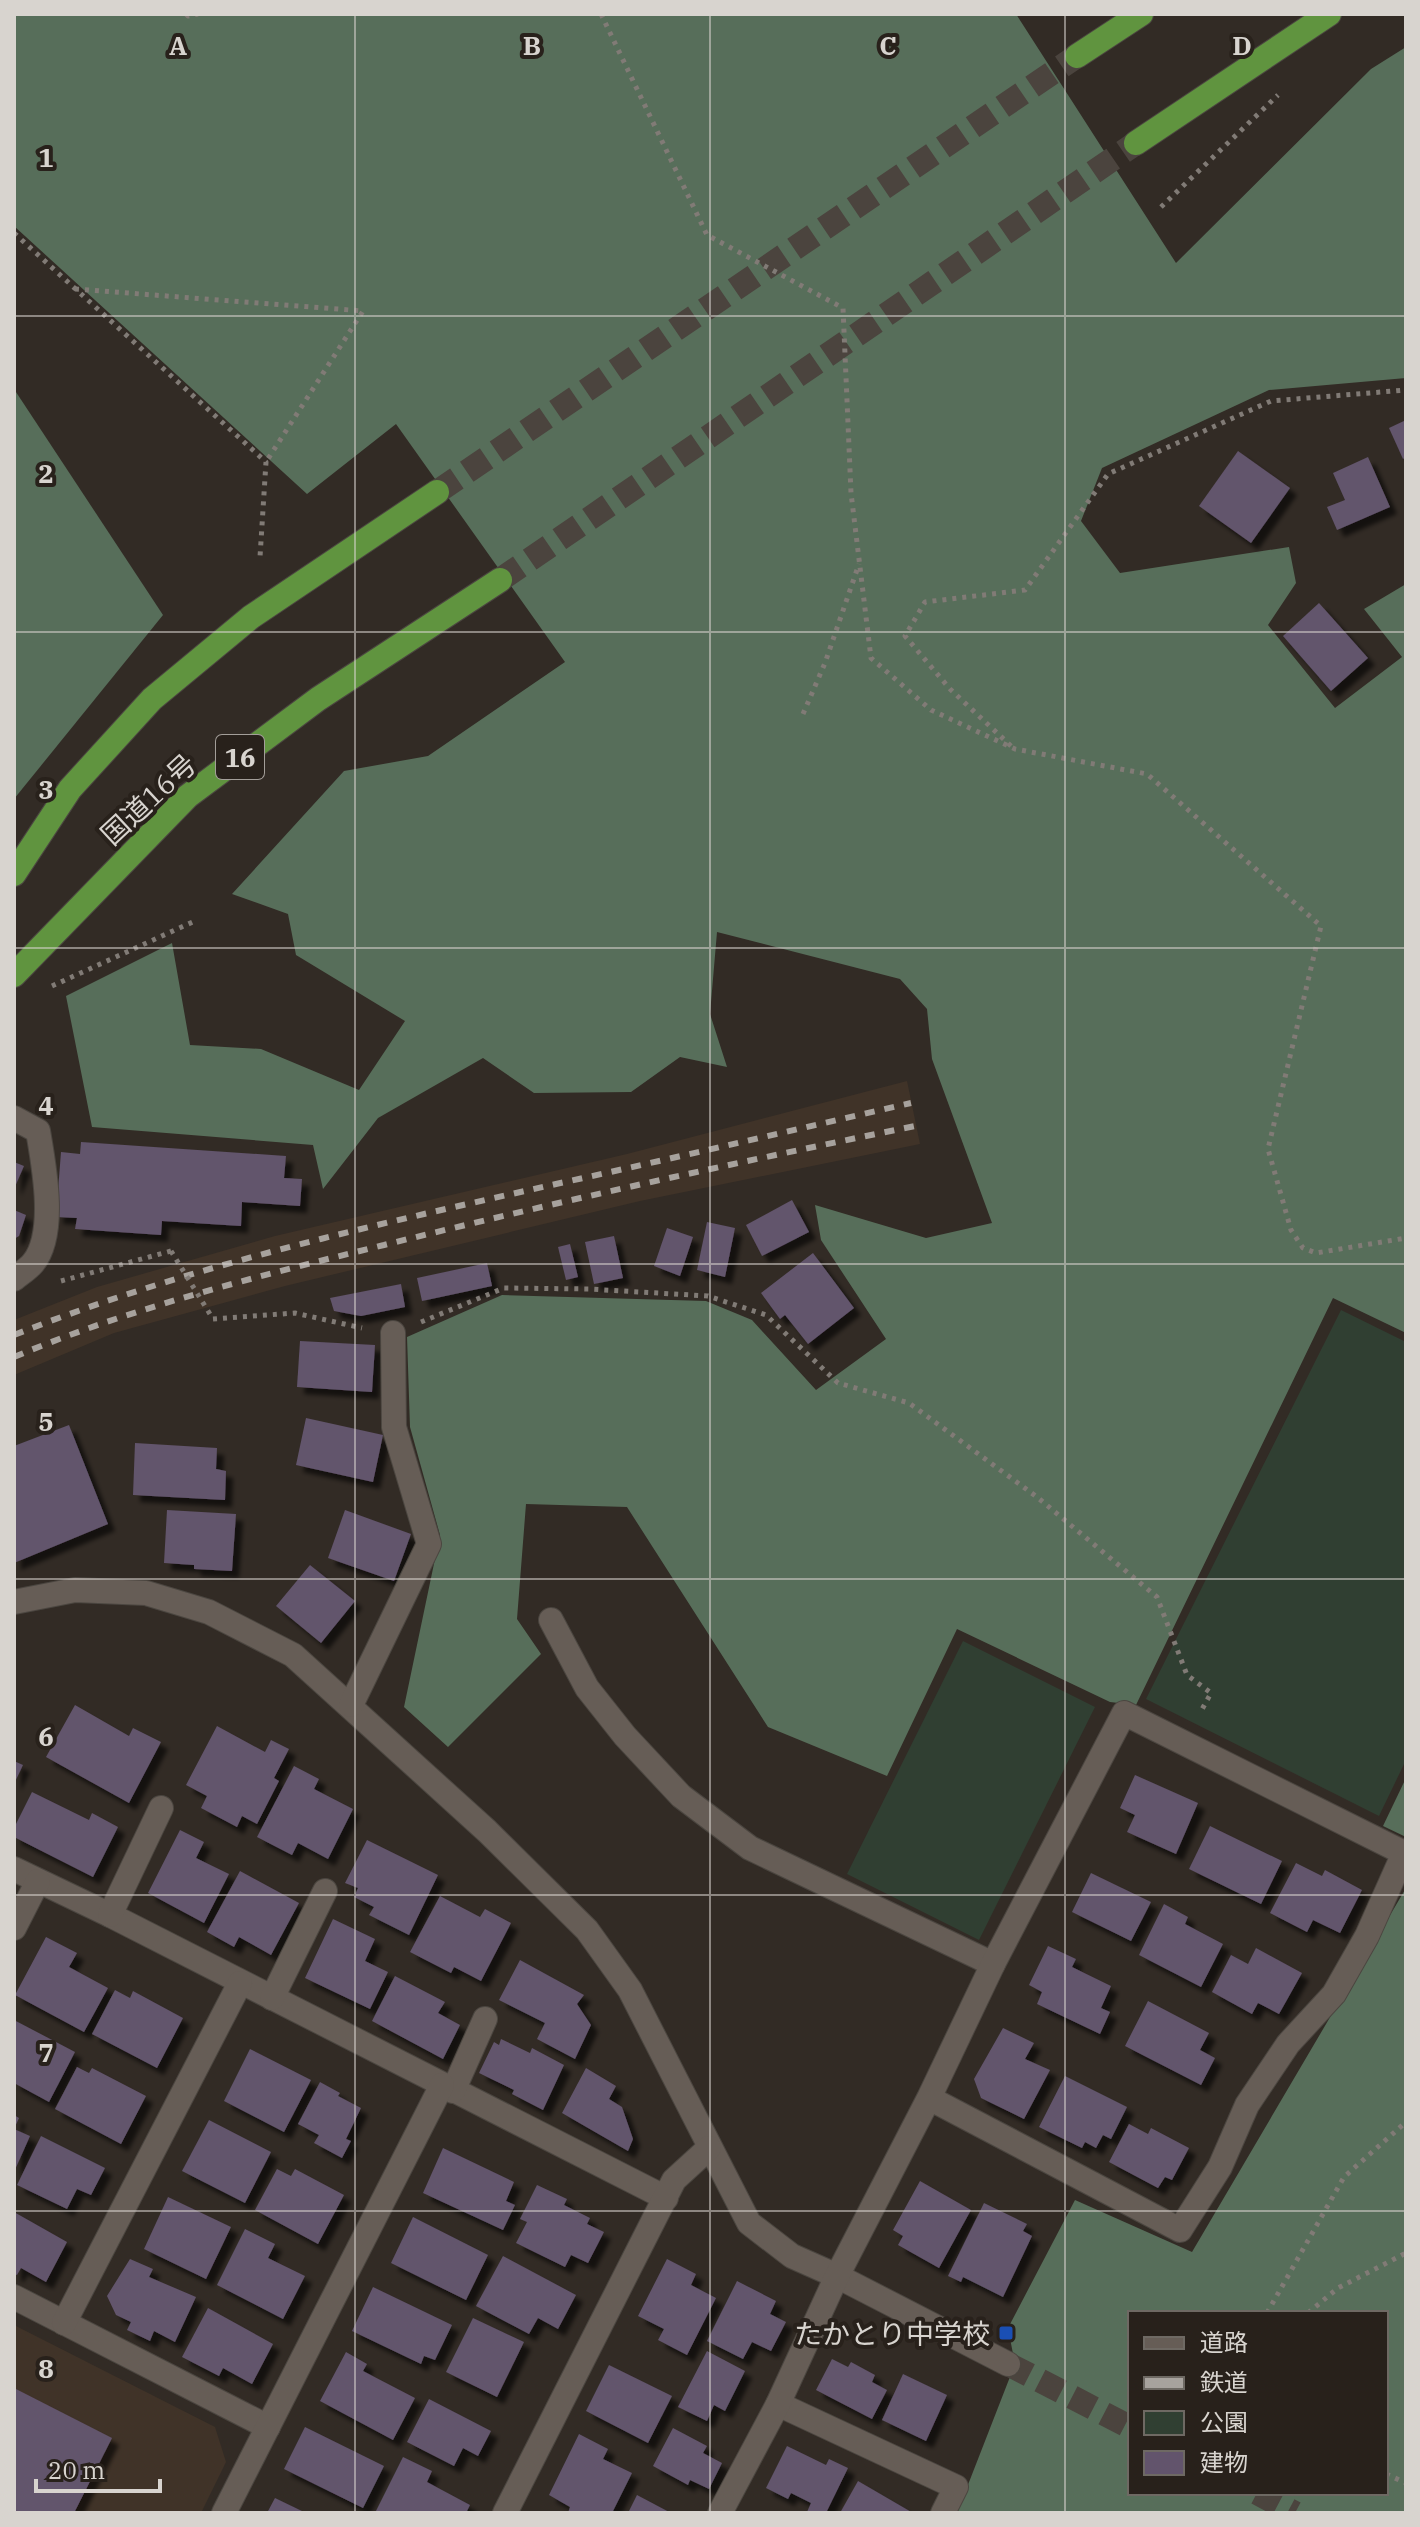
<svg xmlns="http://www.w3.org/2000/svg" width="1420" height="2527" font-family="'IBM Plex Serif','Noto Sans JP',serif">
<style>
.built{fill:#403328}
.green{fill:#303f32}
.forest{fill:#576e5a;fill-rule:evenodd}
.building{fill:#62546c;filter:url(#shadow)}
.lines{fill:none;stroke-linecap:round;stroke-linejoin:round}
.minor-tunnel{stroke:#4b443e;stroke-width:24;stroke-dasharray:24 12;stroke-linecap:butt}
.highway-tunnel{stroke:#4b443e;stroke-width:24;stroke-dasharray:24 12;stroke-linecap:butt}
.minor-casing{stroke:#4b4640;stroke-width:26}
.highway-casing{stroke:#4b4640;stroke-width:26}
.path{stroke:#817b76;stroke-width:5;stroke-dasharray:4 6;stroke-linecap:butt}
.minor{stroke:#665d56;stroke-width:24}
.highway{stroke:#60943f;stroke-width:24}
.rail{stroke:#a7a29d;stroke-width:6;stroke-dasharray:10 10;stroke-linecap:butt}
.path-bridge{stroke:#817b76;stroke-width:5;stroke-dasharray:4 6;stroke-linecap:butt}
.grid{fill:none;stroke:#d8d4cf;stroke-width:2;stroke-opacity:0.55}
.transit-dot{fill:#1a4fb4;stroke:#28211b;stroke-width:3}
.labels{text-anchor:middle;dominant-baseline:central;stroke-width:8;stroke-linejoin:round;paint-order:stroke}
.shield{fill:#28211b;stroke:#a39e99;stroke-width:2}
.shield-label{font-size:26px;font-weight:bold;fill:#d8d4cf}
.street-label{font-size:28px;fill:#d8d4cf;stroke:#28211b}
.poi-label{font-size:28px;fill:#d8d4cf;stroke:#28211b;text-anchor:end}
.grid-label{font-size:26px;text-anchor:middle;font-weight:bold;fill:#d8d4cf;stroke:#28211b;stroke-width:8;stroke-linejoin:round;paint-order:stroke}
</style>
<defs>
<filter id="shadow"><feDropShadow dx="7" dy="7" stdDeviation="2" flood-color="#0009"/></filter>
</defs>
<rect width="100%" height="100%" fill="#322b25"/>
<g class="built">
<path d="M907,1081L920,1144L640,1201L285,1286L114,1333L14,1375V1320L97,1287L275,1236L627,1154Z"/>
<path d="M14,2325L215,2427L226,2462L201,2513H14Z"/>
</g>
<g class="green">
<path d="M1341,1310L1406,1342V1760L1379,1816L1146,1699Z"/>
<path d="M963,1641L1095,1707L979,1940L847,1874Z"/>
</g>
<g class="forest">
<path d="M14,14H1016L1176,263L1371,69L1406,47V378L1269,390L1102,468L1081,521L1120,573L1289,547L1296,583L1268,625L1335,708L1402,657L1364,609L1406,584V1333L1333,1298L1136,1705L1110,1702L957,1629L887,1776L768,1727L627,1507L526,1504L517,1619L541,1654L448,1747L404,1707L440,1535L410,1427L407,1337L502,1295L706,1301L752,1320L816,1390L886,1339L821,1240L815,1205L926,1238L992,1223L932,1059L927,1009L900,979L717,932L710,1014L727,1067L680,1057L631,1092L534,1093L483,1058L378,1118L323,1189L313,1145L92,1127L66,996L172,943L190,1045L261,1049L359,1090L405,1021L296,955L288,914L232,894L344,771L428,756L565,662L396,424L307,494L14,226Z"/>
<path d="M14,389L163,615L14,799Z"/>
<path d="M1406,1778V1837L1383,1826Z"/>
<path d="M1406,1888V2513H957L1015,2364L1008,2328L1075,2200L1192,2252ZM1130,2313H1386V2493H1130Z"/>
</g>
<g class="building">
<path d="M1406,420V457L1403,459L1389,428Z"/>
<path d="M1238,451L1290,488L1251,543L1199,506Z"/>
<path d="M1368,457L1390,507L1337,530L1327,507L1345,500L1333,473Z"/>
<path d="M1319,603L1368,658L1331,691L1283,636Z"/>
<path d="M81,1142L286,1156L284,1178L302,1179L300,1206L242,1202L241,1226L162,1221L161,1235L75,1229L77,1218L56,1217L61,1152L80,1154Z"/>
<path d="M14,1162L24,1166L14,1189Z"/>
<path d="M792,1200L809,1232L762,1256L746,1225Z"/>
<path d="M14,1210L26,1215L19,1236L14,1239Z"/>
<path d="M707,1222L735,1228L725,1277L697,1270Z"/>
<path d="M667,1228L693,1237L680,1276L654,1266Z"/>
<path d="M614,1236L623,1278L594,1284L585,1242Z"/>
<path d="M570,1244L578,1277L566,1280L558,1247Z"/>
<path d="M813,1253L854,1308L808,1344L785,1315L780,1319L761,1293Z"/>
<path d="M487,1263L492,1286L422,1301L417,1278Z"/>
<path d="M401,1284L405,1307L361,1316L334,1311L330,1298Z"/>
<path d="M300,1341L375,1345L372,1392L297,1387Z"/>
<path d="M306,1418L383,1435L373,1482L296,1465Z"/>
<path d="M69,1425L108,1524L14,1563V1446Z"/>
<path d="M135,1443L217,1448L216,1469L226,1471L225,1500L133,1495Z"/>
<path d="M167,1510L236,1514L232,1571L194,1569V1565L164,1563Z"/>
<path d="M345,1510L411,1534L394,1581L328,1558Z"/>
<path d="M310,1565L355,1601L321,1643L276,1606Z"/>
<path d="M75,1705L129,1736L133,1728L161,1742L129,1803L46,1757Z"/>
<path d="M217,1726L265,1752L271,1740L289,1749L274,1778L279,1781L257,1824L242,1816L237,1827L201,1808L207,1796L186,1785Z"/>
<path d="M14,1761L23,1765L14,1784Z"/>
<path d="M294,1766L319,1779L314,1789L353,1809L328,1859L298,1843L292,1855L257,1837Z"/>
<path d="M1135,1775L1198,1803L1176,1854L1127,1832L1135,1815L1120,1808Z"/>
<path d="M32,1792L89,1820L92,1813L118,1827L93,1877L14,1837V1828Z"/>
<path d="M1210,1826L1282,1861L1261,1904L1189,1869Z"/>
<path d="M180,1830L204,1842L196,1858L229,1874L204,1923L148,1893Z"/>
<path d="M367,1840L438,1875L409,1935L369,1915L374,1907L354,1897L358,1888L345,1883Z"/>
<path d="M1296,1863L1322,1876L1325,1870L1362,1890L1340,1933L1313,1920L1307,1932L1270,1913Z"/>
<path d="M240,1871L299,1903L271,1955L239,1937L234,1947L207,1932Z"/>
<path d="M1091,1873L1151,1902L1131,1941L1072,1912Z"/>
<path d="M440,1896L480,1917L485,1909L511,1923L481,1981L454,1967L451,1973L410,1952Z"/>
<path d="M1164,1904L1188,1917L1185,1924L1223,1944L1201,1987L1139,1955Z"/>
<path d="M333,1919L375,1939L365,1961L388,1972L370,2009L305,1978Z"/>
<path d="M46,1937L77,1953L69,1967L108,1988L84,2032L15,1995Z"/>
<path d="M1048,1946L1076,1959L1072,1967L1111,1986L1101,2008L1110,2012L1100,2034L1037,2004L1042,1992L1029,1985Z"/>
<path d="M1256,1948L1302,1973L1279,2014L1258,2003L1252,2014L1212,1992L1231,1955L1248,1964Z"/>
<path d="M520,1960L584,1995L577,2004L591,2025L575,2059L537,2039L545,2023L499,2000Z"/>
<path d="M395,1976L445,2002L438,2013L460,2025L443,2059L372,2021Z"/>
<path d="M115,1990L130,1998L133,1991L183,2018L157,2068L92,2034Z"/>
<path d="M1148,2001L1209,2033L1200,2050L1215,2058L1201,2085L1125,2046Z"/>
<path d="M14,2020L75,2052L49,2102L14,2083Z"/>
<path d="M1003,2028L1034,2043L1025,2059L1050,2070L1024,2119L981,2098L974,2079Z"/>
<path d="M501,2039L530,2053L532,2048L564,2065L543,2110L512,2094L514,2090L479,2073L494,2042L499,2045Z"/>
<path d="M250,2049L311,2080L284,2132L224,2101Z"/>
<path d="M77,2067L89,2073L92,2068L146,2096L121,2144L55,2109Z"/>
<path d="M586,2068L616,2086L609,2099L622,2107L633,2139L628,2151L562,2113Z"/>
<path d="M1065,2076L1127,2107L1111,2139L1103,2135L1096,2148L1085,2142L1082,2148L1039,2127Z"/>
<path d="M320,2082L340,2093L338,2096L361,2108L346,2139L351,2141L342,2158L314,2143L319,2135L298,2124Z"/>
<path d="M14,2115L19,2118L14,2129L30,2136L14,2172Z"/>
<path d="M209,2120L271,2152L245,2203L182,2171Z"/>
<path d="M1129,2124L1148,2134L1151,2128L1189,2148L1172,2180L1165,2177L1158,2188L1109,2162Z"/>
<path d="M41,2136L105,2168L91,2195L77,2189L67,2209L17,2185Z"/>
<path d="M443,2148L514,2182L506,2201L515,2205L503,2230L423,2193Z"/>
<path d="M277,2169L291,2176L295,2169L344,2195L318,2244L255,2210Z"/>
<path d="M920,2181L971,2210L939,2268L898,2245L903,2236L893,2230Z"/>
<path d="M537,2185L567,2199L564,2205L590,2218L587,2224L604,2232L588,2263L571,2255L565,2267L516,2243L527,2222L520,2219Z"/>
<path d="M168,2197L231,2227L206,2279L144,2249Z"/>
<path d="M984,2203L1027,2224L1023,2231L1032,2236L1003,2297L963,2277L961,2282L948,2276Z"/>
<path d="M14,2212L67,2242L46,2282L21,2268L17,2275L14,2274Z"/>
<path d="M413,2217L488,2255L466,2300L391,2263Z"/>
<path d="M245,2229L275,2244L268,2258L305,2276L283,2319L217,2285Z"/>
<path d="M503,2256L576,2295L558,2329L538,2318L529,2334L476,2306Z"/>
<path d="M130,2259L153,2269L149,2277L196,2297L175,2342L154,2331L150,2341L127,2330L131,2322L116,2315L107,2296Z"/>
<path d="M667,2259L696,2274L691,2285L716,2298L687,2355L658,2340L664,2329L638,2316Z"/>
<path d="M737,2281L776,2301L770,2314L786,2322L771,2351L752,2342L743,2359L707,2341Z"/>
<path d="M373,2287L452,2325L435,2360L424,2356L421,2364L352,2331Z"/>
<path d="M208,2308L273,2344L252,2384L223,2368L219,2376L182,2357Z"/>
<path d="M473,2318L524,2342L497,2397L446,2372Z"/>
<path d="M707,2351L745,2371L725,2411L714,2405L707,2421L678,2407Z"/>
<path d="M346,2352L367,2364L363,2371L415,2398L393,2440L320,2401Z"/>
<path d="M832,2359L848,2367L851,2362L875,2375L872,2382L887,2390L872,2419L816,2390Z"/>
<path d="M609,2365L672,2396L648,2443L586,2411Z"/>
<path d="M903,2374L947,2395L926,2441L882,2420Z"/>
<path d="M14,2388L112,2438L74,2513H14Z"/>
<path d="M429,2399L491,2431L478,2456L463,2448L454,2466L407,2442Z"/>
<path d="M305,2427L384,2466L363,2508L284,2469Z"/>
<path d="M673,2428L707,2446L703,2453L722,2463L709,2489L690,2480L688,2485L653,2466Z"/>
<path d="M579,2434L608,2449L603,2459L632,2473L612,2513H568L570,2507L549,2495Z"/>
<path d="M787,2446L826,2465L829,2459L848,2468L826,2513H809L807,2512L811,2503L791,2493L788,2499L766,2488Z"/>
<path d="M403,2457L432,2471L427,2482L470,2505L466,2513H375Z"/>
<path d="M858,2481L913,2513H840Z"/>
<path d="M637,2495L671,2513H628Z"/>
<path d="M275,2498L306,2513H267Z"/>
</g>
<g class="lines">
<g class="minor-tunnel">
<path d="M1008,2364L1130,2427"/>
<path d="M1257,2493L1295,2513"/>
</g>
<g class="highway-tunnel">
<path d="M437,492L1077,56"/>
<path d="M500,580L1136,143"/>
</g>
<g class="minor-casing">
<g id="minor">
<path d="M14,1118L38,1131C44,1166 57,1234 33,1263C28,1269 20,1274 14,1279"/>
<path d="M14,1602L75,1590L146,1593L209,1612L293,1655L487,1831L587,1930L630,1990L749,2223L792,2256L837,2276L1008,2364"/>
<path d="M551,1620L587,1688L625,1736L681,1796L750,1848L993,1964"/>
<path d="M351,1705L429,1544L394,1427L393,1333"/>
<path d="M14,1869L110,1915L666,2198"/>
<path d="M110,1915L161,1808"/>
<path d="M14,1928L38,1881"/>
<path d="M272,1998L325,1891"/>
<path d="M453,2091L485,2019"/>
<path d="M14,2297L268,2427"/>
<path d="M64,2323L240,1983"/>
<path d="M778,2404L956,2487L943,2513"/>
<path d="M224,2513L442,2085"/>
<path d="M505,2513L674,2180L709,2148"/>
<path d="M720,2513L778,2404L837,2276L929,2098L993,1964L1124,1713L1404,1853L1367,1936L1334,1994L1288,2044L1247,2105L1220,2167L1180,2230L929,2098"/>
</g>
</g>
<g class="highway-casing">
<g id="highway">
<path d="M1077,56L1141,14"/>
<path d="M1136,143L1329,14"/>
<path d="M14,874L70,789L152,699L251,617L437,492"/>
<path d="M14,975L188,796L318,699L500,580"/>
</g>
</g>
<g class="path">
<path d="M186,14L188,16L198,14"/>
<path d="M601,14L707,235L843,308L851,493L871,658L931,710L1015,749L1147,774L1321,926L1268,1149L1291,1230L1303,1248L1316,1253L1406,1238"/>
<path d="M1161,207L1278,95"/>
<path d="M14,233L266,462L260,557"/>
<path d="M75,289L363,311L266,462"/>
<path d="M803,714L825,663L859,564"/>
<path d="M1011,746L950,689L905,636L925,602L1025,590L1108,474L1271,401L1406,390"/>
<path d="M52,986L197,920"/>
<path d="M61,1281L171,1251"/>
<path d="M213,1319L295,1313L362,1328"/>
<path d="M421,1322L504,1288L589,1289L708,1296L766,1315L838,1383L909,1403L1037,1497L1157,1597L1187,1675L1211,1693L1200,1713"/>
<path d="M1267,2313L1344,2177L1406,2122"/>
<path d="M1308,2313L1338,2288L1406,2253"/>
<path d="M1386,2474L1406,2483"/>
</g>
<use href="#minor" class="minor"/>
<use href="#highway" class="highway"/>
<g class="rail">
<path d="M14,1335C188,1266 374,1225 556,1184C675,1158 793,1130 911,1103"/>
<path d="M14,1357C133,1307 259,1276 384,1245C560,1201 738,1162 915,1126"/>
</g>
<path class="path-bridge" d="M171,1251L213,1319"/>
</g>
<path class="grid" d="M355,14V2513M710,14V2513M1065,14V2513M14,316H1406M14,632H1406M14,948H1406M14,1264H1406M14,1579H1406M14,1895H1406M14,2211H1406"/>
<rect class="transit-dot" x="998" y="2325" width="16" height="16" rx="4"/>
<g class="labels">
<rect class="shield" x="216" y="735" width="48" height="44" rx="6"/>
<g class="shield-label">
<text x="240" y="757">16</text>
</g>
<g class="street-label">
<text transform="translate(148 799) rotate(-43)">国道16号</text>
</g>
<g class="poi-label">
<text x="990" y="2333">たかとり中学校</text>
</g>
</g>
<g class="grid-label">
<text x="178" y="55">A</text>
<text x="532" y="55">B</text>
<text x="888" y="55">C</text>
<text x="1242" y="55">D</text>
<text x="46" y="167">1</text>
<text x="46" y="483">2</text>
<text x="46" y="799">3</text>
<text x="46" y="1115">4</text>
<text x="46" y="1431">5</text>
<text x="46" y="1746">6</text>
<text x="46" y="2062">7</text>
<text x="46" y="2378">8</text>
</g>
<rect width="1420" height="2527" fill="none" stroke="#d8d4cf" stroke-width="32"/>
<rect x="1128" y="2311" width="260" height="184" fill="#28211b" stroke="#6e6963" stroke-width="2"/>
<rect x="1144" y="2337" width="40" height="12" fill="#665d56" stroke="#6e6963" stroke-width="2"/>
<text x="1200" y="2351" font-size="24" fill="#d8d4cf">道路</text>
<rect x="1144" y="2377" width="40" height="12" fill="#a7a29d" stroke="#6e6963" stroke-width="2"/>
<text x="1200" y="2391" font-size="24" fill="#d8d4cf">鉄道</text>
<rect x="1144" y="2411" width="40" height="24" fill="#303f32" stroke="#6e6963" stroke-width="2"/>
<text x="1200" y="2431" font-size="24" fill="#d8d4cf">公園</text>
<rect x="1144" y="2451" width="40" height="24" fill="#62546c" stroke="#6e6963" stroke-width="2"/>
<text x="1200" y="2471" font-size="24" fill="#d8d4cf">建物</text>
<path d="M36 2479v12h124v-12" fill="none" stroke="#d8d4cf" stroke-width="4"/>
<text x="48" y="2479" font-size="24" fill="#d8d4cf" stroke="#28211b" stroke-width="6" paint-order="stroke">20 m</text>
</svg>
